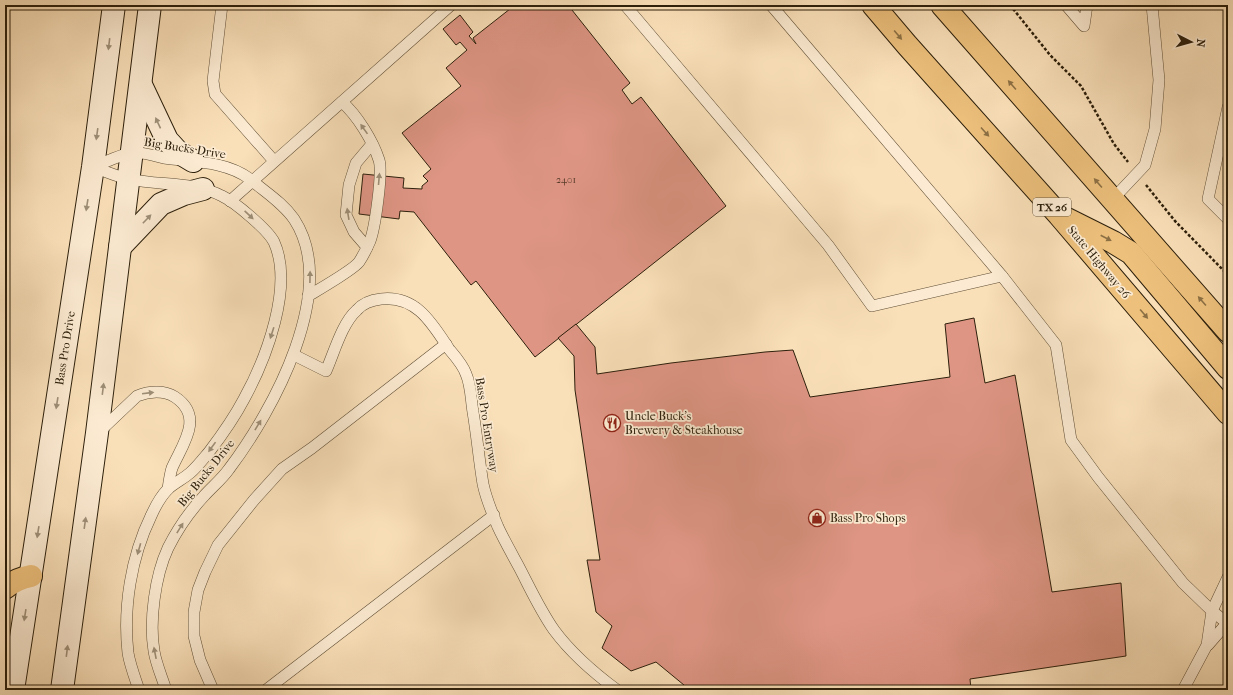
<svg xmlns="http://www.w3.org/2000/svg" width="1233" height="695" font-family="'IM FELL French Canon',serif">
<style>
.building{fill:#de9584;stroke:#2c1f0b}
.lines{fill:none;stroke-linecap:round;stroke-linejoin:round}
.service-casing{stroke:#604f36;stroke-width:12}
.secondary-casing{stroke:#2c1f0b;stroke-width:24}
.primary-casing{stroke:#2c1f0b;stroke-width:24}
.motorway-casing{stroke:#2c1f0b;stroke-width:24}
.path{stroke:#2c1f0b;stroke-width:2.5;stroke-dasharray:3 2;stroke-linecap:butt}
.service{stroke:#fcebd2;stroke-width:11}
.secondary{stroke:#fcebd2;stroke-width:22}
.primary{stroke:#edc07c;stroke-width:22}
.motorway{stroke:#edc07c;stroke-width:22}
.oneway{fill:#8c7044}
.oneway2{fill:#9e8f78}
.labels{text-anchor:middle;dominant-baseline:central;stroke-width:3.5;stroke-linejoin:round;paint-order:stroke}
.number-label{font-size:10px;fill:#583c29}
.shield{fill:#fcebd2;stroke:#6a5c47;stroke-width:1}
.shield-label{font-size:11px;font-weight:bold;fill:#2c1f0b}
.street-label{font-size:12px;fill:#2c1f0b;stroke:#fcebd2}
.poi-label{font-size:12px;fill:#2c1f0b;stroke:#fcebd2;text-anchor:start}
</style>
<rect width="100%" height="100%" fill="#fae0b9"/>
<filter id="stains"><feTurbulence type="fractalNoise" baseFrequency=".005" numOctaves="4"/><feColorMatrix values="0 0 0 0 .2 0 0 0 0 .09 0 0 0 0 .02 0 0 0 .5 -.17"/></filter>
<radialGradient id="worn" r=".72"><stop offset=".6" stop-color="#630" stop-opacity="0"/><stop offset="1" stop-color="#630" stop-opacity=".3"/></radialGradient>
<g class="building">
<path d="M515,5H568L630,83L622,90L632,104L641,97L726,206L535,357L476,281L471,285L414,212L400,211L399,219L359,214L363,174L404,178L403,188L422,189V186L428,181L423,176L431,169L402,133L461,86L446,68L467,50L460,42L456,45L443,29L460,15L473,32L469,36L476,44L473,38Z"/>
<path d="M974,318L985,383L1015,375L1052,592L1121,583L1126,656L970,679L971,690H690L656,662L631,671L602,648L612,626L596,612L587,560H600L575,390L574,356L558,338L576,324L595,347L597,374L671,363L765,352L793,350L810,397L950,377L945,324Z"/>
</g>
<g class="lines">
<g class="service-casing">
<g id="service">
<path d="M222,5L213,81L215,94L274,161"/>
<path d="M625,5L828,245L872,306L1002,276"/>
<path d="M771,5L1002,276L1056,345L1071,440L1098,477L1183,583L1212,611L1227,623"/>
<path d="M1066,5L1084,26L1087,5"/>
<path d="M1228,107L1208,199L1228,219"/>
<path d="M93,167C104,163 119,155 131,153C139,151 156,156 164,158C193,162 226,161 250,179C265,192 282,202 294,219C340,289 273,411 229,469C222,479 212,487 204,496C190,511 177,530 168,548C155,576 149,621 154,651C156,664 162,677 166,690"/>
<path d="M93,167C105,171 117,177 129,179C160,186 194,181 222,196C235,202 268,230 274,242C294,286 266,359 244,399C234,418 222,435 209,452C203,459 197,467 190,473C183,479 174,483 168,489C160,497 155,507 151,516C131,557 123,608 128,653C130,665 135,678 139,690"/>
<path d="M1113,199L1145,165L1155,129L1159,80L1152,5"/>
<path d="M230,201L451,5"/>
<path d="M367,247L354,232L346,215L349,185L356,163L372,144"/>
<path d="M308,296C318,290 353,270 359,262C363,256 367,248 370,241C375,228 383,172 379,160C373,141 357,115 342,102"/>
<path d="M294,355L326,371C334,353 342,323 357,310C363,303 372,300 381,299C416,295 432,323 449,349C455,356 463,365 466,374C471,385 471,400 473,412C477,436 479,460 483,484C486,498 492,513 498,527C504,540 512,554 519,567C530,588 540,610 554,630C571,653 594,673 617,690"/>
<path d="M99,432L137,396C149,391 164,390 175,397C205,417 182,445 172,468C170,474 169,482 168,489"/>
<path d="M1208,645L1228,622"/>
<path d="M213,690L200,660L194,636V612L198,590L205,572L218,545L254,500L282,469L312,448L446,344"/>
<path d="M266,690L494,515"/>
<path d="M1183,690L1207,645L1212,611L1228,577"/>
</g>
</g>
<g class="secondary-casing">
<g id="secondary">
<path d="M141,85L167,140L178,152L193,161"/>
<path d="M120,247L161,204L184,194L203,189"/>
<path d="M13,690L93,167L114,5"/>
<path d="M62,690L97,433L150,5"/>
</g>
</g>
<g class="primary-casing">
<g id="primary">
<path d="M873,5L907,45L1059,215L1228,413"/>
<path d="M942,5L1228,331"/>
<path d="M1067,219L1113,242L1131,253L1228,368"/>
</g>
</g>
<g class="motorway-casing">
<path id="motorway" d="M5,588C13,581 21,578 31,576"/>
</g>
<g class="path">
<path d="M1010,5L1050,55L1081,86L1114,144L1128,162"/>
<path d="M1146,185L1175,221L1228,275"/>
</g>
<use href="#service" class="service"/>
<use href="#secondary" class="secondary"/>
<use href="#primary" class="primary"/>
<use href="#motorway" class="motorway"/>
</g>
<defs><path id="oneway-solid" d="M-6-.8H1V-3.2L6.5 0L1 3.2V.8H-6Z"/></defs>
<g class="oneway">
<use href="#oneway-solid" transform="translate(898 35) rotate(50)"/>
<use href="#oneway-solid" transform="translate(1012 85) rotate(-131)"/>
<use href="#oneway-solid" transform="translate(985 132) rotate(48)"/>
<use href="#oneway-solid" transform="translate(1098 183) rotate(-131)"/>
<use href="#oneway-solid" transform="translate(1106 238) rotate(27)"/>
<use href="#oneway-solid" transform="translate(1202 301) rotate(-131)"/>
<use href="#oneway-solid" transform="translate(1144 314) rotate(50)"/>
</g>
<g class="oneway2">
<use href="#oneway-solid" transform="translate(109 44) rotate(97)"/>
<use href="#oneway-solid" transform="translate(158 123) rotate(-115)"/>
<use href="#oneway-solid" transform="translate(364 129) rotate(-125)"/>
<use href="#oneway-solid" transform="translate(97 134) rotate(98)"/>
<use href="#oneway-solid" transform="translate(379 179) rotate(-85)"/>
<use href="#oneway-solid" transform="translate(87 205) rotate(99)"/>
<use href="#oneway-solid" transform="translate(348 214) rotate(-99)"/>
<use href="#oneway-solid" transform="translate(249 215) rotate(43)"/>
<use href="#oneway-solid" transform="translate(147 219) rotate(-46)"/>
<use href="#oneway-solid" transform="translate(310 277) rotate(-89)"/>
<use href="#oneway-solid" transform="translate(272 333) rotate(108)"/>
<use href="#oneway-solid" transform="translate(103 389) rotate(-83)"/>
<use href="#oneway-solid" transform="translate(148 393) rotate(-7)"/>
<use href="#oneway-solid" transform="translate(57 403) rotate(99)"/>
<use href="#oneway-solid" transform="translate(258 425) rotate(-59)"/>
<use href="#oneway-solid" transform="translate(212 447) rotate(126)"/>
<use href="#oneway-solid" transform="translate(85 523) rotate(-82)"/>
<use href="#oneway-solid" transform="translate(180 528) rotate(-58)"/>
<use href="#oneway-solid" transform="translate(38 532) rotate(99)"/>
<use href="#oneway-solid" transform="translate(139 549) rotate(106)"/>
<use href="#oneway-solid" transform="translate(25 615) rotate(99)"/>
<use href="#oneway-solid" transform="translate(67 651) rotate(-83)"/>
<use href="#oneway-solid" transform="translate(155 653) rotate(-101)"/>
</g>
<defs>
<g id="restaurant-ring" transform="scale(0.9)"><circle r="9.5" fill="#fcebd2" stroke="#8f2418" stroke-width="1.5"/><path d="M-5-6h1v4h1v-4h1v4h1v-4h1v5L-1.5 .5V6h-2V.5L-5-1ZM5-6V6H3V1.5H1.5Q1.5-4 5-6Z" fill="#8f2418"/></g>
<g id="shop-ring" transform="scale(0.9)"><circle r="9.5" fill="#fcebd2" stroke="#8f2418" stroke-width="1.5"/><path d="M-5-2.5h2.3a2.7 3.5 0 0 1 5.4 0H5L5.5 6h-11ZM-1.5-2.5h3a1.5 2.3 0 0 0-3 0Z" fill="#8f2418"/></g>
</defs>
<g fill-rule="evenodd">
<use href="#restaurant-ring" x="612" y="423"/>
<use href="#shop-ring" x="817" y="518"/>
</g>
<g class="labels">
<g class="number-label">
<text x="566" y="180">2401</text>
</g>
<rect class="shield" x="1033" y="198" width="38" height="18" rx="3"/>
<g class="shield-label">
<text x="1052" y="207">TX 26</text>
</g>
<g class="street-label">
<text transform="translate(185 148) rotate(9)">Big Bucks Drive</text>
<text transform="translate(1099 262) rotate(50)">State Highway 26</text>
<text transform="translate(65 348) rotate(-81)">Bass Pro Drive</text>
<text transform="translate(487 425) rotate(81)">Bass Pro Entryway</text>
<text transform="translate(206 473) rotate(-51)">Big Bucks Drive</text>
</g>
<g class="poi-label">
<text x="625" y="416">Uncle Buck's<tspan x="625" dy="14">Brewery &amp; Steakhouse</tspan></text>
<text x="830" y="518">Bass Pro Shops</text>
</g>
</g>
<rect width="1233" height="695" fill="none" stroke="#fae0b9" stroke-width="20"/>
<rect x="6" y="6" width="1221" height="683" fill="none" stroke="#2c1f0b" stroke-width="2"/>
<rect x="10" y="10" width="1213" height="675" fill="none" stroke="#2c1f0b"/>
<g transform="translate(1191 42) rotate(96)" stroke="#fcebd2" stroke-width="3" paint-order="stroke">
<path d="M0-3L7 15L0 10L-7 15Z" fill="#2c1f0b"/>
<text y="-6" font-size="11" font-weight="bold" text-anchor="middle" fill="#2c1f0b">N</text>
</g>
<rect width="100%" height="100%" filter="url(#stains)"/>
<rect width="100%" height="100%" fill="url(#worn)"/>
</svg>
